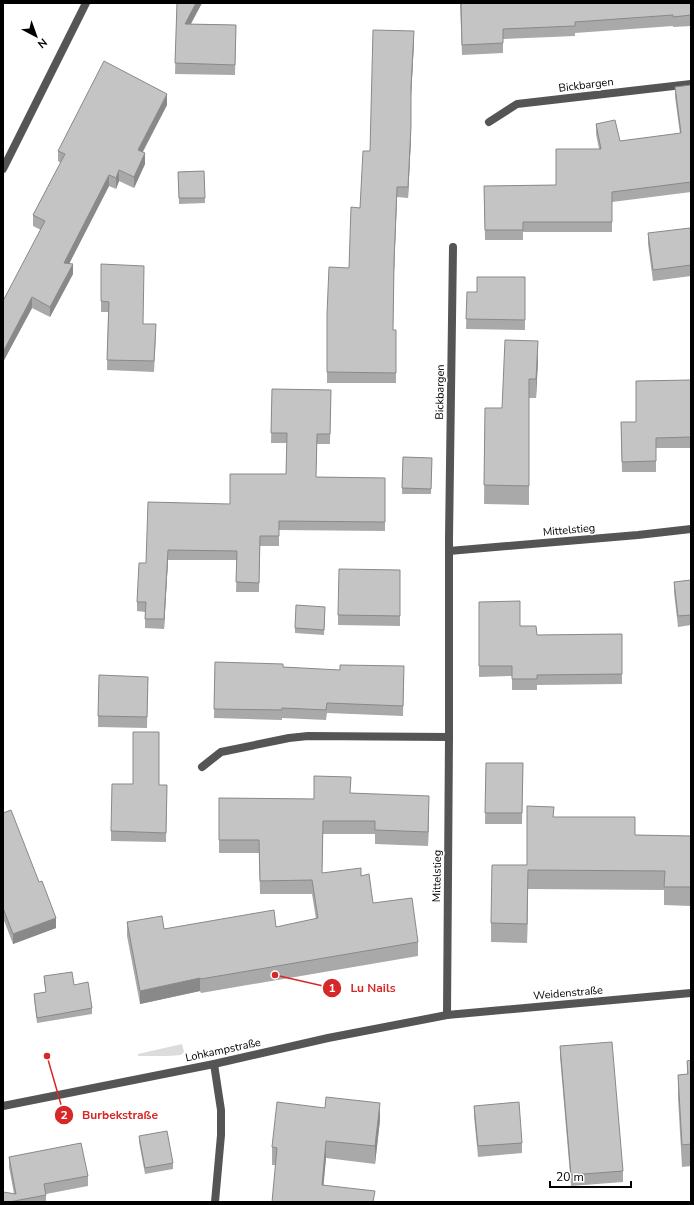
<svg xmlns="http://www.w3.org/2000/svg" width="694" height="1205" font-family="'Nunito Sans',sans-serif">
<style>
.green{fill:#dcdcdc}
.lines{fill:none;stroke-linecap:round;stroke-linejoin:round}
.minor{stroke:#555;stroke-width:8}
.tertiary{stroke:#555;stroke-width:8}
.wall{fill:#a9a9a9}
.shaded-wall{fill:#898989}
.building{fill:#c4c4c4;stroke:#898989}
.labels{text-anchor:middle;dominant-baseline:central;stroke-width:3.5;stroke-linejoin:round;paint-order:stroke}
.street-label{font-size:11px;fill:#000;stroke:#fff}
.leader{fill:none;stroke:#d62828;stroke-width:1.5}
.callout-dot{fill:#d62828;stroke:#fff;stroke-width:1.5}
.mark-label{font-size:12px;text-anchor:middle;font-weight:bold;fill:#fff}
.callout-label{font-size:12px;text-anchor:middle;font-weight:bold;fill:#d62828;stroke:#fff;stroke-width:3.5;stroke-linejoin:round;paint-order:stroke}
</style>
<rect width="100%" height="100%" fill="#fff"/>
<path class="green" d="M182,1044L184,1052L181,1055L168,1056H138V1054Z"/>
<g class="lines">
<g class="minor">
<path d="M489,122L517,104L691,84"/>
<path d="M3,169L86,3"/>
<path d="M449,551L638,535L691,529"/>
<path d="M202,767L221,752L289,738L308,736L449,737"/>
<path d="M447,1015L449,737V538L453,247"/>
<path d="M214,1064L221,1110V1135L215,1202"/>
</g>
<path class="tertiary" d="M3,1106L214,1064L328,1038L447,1015L691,993"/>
</g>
<g class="wall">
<path d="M177,3H202L191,24L236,25L235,75L175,74Z"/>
<path d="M460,3H691V26L673,27V26L575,33V36L503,39V53L462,55Z"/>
<path d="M414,41L411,96V137L408,198L397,197L394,272L393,330H396V383H327V314L349,268L370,151Z"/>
<path d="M691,85V192L612,202V232H523V240H485L484,186L556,185L599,149L596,134V124L620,141L680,134L675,97V87Z"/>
<path d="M167,105L143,152L145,164L134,188L119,181L116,189L109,186L69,263L73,274L50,317L32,308L3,362L41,230L33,226V215L61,163L58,161V151Z"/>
<path d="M204,171L205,203L179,204L178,172Z"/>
<path d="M648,233L691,234V276L653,281L648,244Z"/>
<path d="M101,264L143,324L156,335L154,372L107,370L108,312H101Z"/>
<path d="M525,277V330L466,329L467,292H477Z"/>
<path d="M538,360L536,398H529V505L484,504L485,408H502Z"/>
<path d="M691,380V448H656V472H622L621,422H636Z"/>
<path d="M272,389L331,390L330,444H317L316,477L385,478V531L279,530V546H260L259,592H236L237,560H168L164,629L145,628V612L137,611V602L146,563L230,504L286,474L287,443H271Z"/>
<path d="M403,457L432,458L431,494H402Z"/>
<path d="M400,570V626L338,625V615Z"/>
<path d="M691,580V625L678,627L674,592V582Z"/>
<path d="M479,602L520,626L537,635L622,634V684L537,685V690H512V676L479,677Z"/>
<path d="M325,613L324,635L295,633V628Z"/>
<path d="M215,662L404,676L403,716L327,713L326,720L282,718V720L214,718Z"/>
<path d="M148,677L147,728L98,727V716Z"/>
<path d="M486,763H523L522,824H485Z"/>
<path d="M159,785H167L166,842L111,841V831Z"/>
<path d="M351,793L429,809L428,846L375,844V834H323L322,873L361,876L373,903L418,942V956L201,993L200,991L140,1004L127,936V922L164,929L276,927L316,919L312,894H260L259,853H219V798L314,799Z"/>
<path d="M3,813L56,928L13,944L3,918Z"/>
<path d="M554,817L635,835L691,836V906L664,905V890L528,889L527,943L491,942V923L527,865Z"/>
<path d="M44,976L74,985L92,1008V1014L37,1023L34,999V994L46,992L44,982Z"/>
<path d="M560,1046L623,1171V1182L571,1186L560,1057Z"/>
<path d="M691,1060V1166L682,1167L678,1098V1075L687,1074V1061Z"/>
<path d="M474,1106L522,1143V1153L478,1157L474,1116Z"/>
<path d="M380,1120L375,1164L326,1158L323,1186L375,1202H272L276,1165H272V1147Z"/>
<path d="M139,1136L173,1163V1169L145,1174L139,1142Z"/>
<path d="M9,1157L88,1176V1186L46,1194V1202H3L14,1194L9,1167Z"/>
</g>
<g class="shaded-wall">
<path d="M196,3H202L185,34V24Z"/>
<path d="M414,31V41L411,97V87Z"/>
<path d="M167,94V105L138,160V150Z"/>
<path d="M411,126V137L408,198V187Z"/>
<path d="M145,153V164L134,188V177Z"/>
<path d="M119,170V181L116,189V178Z"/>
<path d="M109,175V186L64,274V263Z"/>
<path d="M397,187V197L394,272V262Z"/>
<path d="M73,264V274L50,317V307Z"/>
<path d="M32,297V308L3,362V352Z"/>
<path d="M538,341V360L536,398V379Z"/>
<path d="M168,550V560L164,629V619Z"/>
<path d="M429,796V809L428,846V832Z"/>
<path d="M528,870V889L527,943V924Z"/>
<path d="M56,918V928L13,944V934Z"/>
<path d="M200,978V991L140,1004V991Z"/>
<path d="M380,1103V1120L375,1164V1146Z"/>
<path d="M326,1141V1158L322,1202V1185Z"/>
</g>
<g class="building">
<path d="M177,3H196L185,24L236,25L235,65L175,63Z"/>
<path d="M461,3H691V15L673,17V15L575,22V26L503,29V43L462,45Z"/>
<path d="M373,30L414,31L411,87V126L408,187H397L394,262L393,330H396V373L327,372V314L329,267L349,268L351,207L360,208L363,151H370Z"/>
<path d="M104,61L167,94L138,150L145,153L134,177L119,170L116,178L109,175L64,263L73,264L50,307L32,297L3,352V301L45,221L33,215L65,154L58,151Z"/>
<path d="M691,85V182L612,192V222H523V230H485L484,186L556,185V149H601L596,124L615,120L620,141L681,133L675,87Z"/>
<path d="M204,171L205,198H179L178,172Z"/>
<path d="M690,228L691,234V265L653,270L648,233Z"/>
<path d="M101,264L144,266L143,324H156L154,361L107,360L109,302L101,301Z"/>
<path d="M477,277H525V320L466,319L467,292H477Z"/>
<path d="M505,340L538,341L536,379H529V486L484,485L485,408H502Z"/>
<path d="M691,380V437L656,438V461L622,462L621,422H636V381Z"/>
<path d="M272,389L331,390L330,434H317L316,477L385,478V522L279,521V536H260L259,583L236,582L237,551L168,550L164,619H145L146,602H137L139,563H146L148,502L230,504V474H286L287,433H271Z"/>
<path d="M403,457L432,458L431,489L402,488Z"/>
<path d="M339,569L400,570V616L338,615Z"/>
<path d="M691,580V615L678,616L674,582Z"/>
<path d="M520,601V626H536L537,635L622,634V674L537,675V679H512V666H479V602Z"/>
<path d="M296,605L325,607L324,630L295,628Z"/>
<path d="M215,662L283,664V667L340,670V665L404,666L403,706L327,703L326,710L282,708V710L214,709Z"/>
<path d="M99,675L148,677L147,717L98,716Z"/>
<path d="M133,732H159V785H167L166,833L111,831L112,784H133Z"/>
<path d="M486,763H523L522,813H485Z"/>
<path d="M314,776L351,777L350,793L429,796L428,832L375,830V821H323L322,873L361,868V876L369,874L373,903L412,898L418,942L201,979L200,978L140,991L127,922L162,916L164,929L274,910L276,927L318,918L312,880L260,881L259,840H219V798L314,799Z"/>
<path d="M527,806L554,807L553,817H635V835L691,836V887H664L665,871L528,870L527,924L491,923L492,865H527Z"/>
<path d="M11,810L39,882L42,881L56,918L13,934L3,908V813Z"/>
<path d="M72,972L74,985L88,982L92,1008L37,1018L34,994L46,992L44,976Z"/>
<path d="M612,1042L623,1171L571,1175L560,1046Z"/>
<path d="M691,1060V1144L682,1145L678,1075L688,1074L687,1061Z"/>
<path d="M326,1097L380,1103L375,1146L326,1141L322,1185L375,1191L373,1202H272L277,1148L272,1147L277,1102L325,1108Z"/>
<path d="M519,1102L522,1143L478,1146L474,1106Z"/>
<path d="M167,1131L173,1163L145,1168L139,1136Z"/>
<path d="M81,1143L88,1176L44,1184L46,1195L9,1202H3V1192L16,1194L9,1157Z"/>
</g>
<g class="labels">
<g class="street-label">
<text transform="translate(586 85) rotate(-7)">Bickbargen</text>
<text transform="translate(440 392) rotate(-89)">Bickbargen</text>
<text transform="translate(569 530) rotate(-5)">Mittelstieg</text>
<text transform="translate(437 876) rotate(-89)">Mittelstieg</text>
<text transform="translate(568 993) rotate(-5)">Weidenstraße</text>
<text transform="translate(223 1050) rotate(-12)">Lohkampstraße</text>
</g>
</g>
<path class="leader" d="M275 975L332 988M47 1056L64 1115"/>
<g class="callout-dot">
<circle cx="275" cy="975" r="4"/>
<circle cx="47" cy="1056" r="4"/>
<circle cx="332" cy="988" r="10"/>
<circle cx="64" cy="1115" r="10"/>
</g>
<g class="mark-label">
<text x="332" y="992">1</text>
<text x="64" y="1119">2</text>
</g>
<g class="callout-label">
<text x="373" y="992">Lu Nails</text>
<text x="120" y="1119">Burbekstraße</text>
</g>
<rect width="694" height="1205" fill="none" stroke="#000000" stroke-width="8"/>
<g transform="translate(36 36) rotate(139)" stroke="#ffffff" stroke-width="3" paint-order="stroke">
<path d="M0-3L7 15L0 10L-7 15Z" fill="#000000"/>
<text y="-6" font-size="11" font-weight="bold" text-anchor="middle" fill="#000000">N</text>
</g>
<path d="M550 1181v6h81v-6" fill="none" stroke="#000000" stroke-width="2"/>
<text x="556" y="1181" font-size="12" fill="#000000" stroke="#ffffff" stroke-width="3" paint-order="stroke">20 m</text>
</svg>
